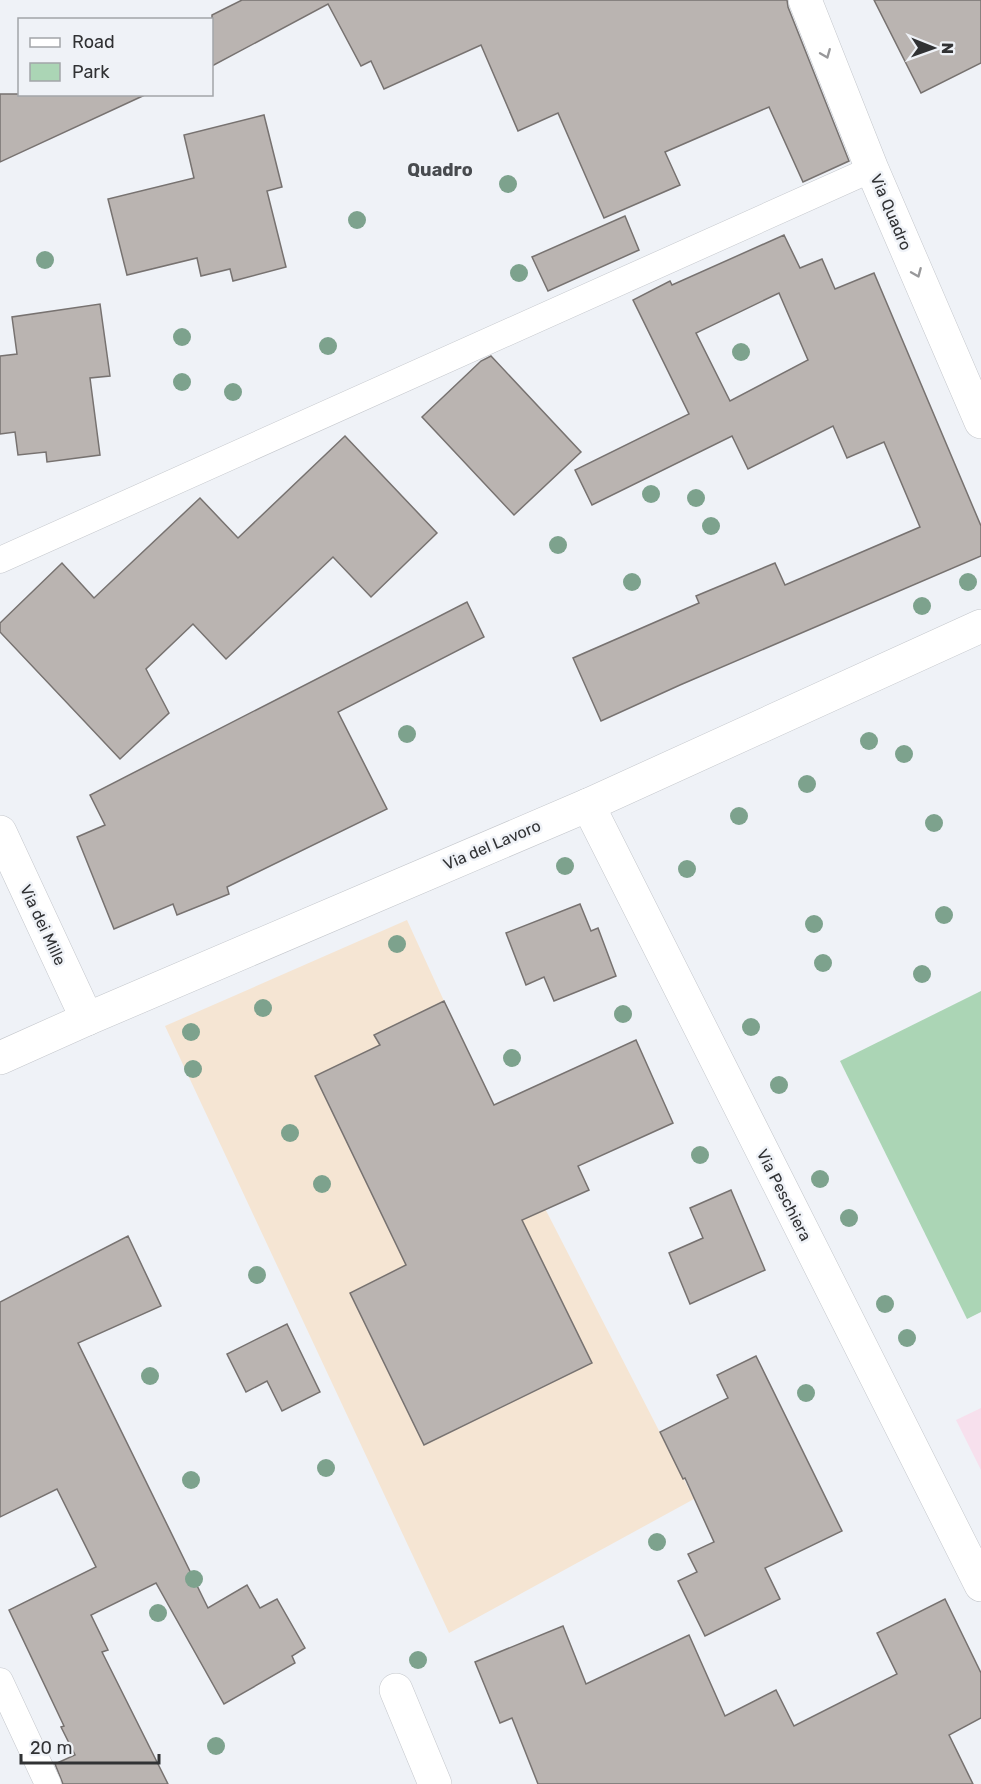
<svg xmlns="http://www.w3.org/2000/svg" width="981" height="1784" font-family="Rubik,sans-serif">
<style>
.industrial{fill:#f5e5d3}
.education{fill:#f7e0ed}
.green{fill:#abd5b5}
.building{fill:#bab4b1;stroke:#777270;stroke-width:1.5;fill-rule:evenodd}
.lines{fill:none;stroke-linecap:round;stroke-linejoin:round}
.service-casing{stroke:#c4c7cc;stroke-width:27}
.minor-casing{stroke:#c4c7cc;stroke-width:34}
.service{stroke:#fff;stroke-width:26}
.minor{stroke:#fff;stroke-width:33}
.tree{fill:#7da28d}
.oneway{stroke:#98989a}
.labels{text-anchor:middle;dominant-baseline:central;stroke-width:5;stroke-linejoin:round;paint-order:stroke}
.street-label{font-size:16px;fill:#313234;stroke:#eff2f7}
.neighbourhood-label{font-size:18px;font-weight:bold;fill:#484b4f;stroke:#eff2f7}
</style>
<rect width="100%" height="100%" fill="#eff2f7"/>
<path class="industrial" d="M407,920L444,1001L534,1187L694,1499L449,1633L165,1026Z"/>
<path class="education" d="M981,1408V1470L956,1420Z"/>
<path class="green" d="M981,991V1312L967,1319L840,1061Z"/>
<g class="building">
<path d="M242,0H787L788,7L849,161L803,182L769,107L665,152L680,185L604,218L558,113L518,131L481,45L384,89L371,61L361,66L328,4L212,66V15Z"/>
<path d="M874,0H981V63L921,93Z"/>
<path d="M0,94H147L0,162Z"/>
<path d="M264,115L282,187L267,191L286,267L233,281L230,269L201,276L197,258L127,275L108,199L194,178L184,135Z"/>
<path d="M625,216L639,250L548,291L532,257Z"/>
<path d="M784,235L800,268L822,259L835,289L874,273L981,526V556L680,685L601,721L573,658L699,603L696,596L775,563L785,585L920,527L884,442L847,458L833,426L748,469L732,436L592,505L575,470L689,414L633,300L670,281L672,285ZM779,293L808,360L730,401L696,333Z"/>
<path d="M100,304L110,376L90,378L100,455L47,462L46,452L18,455L15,432L0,434V356L17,354L12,317Z"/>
<path d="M491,356L581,452L514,515L422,417L481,361Z"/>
<path d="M345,436L437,533L371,597L333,557L226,659L193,624L146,669L169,713L120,759L0,632V623L62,563L94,598L200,498L238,538Z"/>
<path d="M467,602L484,637L338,712L387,809L227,887L229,894L177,915L173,904L114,929L77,837L105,825L90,795Z"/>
<path d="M580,904L591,931L598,928L616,976L554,1001L544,977L526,985L506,933Z"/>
<path d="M444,1001L494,1105L636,1040L673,1123L578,1166L589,1190L522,1220L592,1363L424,1445L350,1293L406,1265L315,1076L380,1045L374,1035Z"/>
<path d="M731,1190L765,1270L690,1304L669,1253L703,1238L690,1208Z"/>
<path d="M128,1236L161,1306L78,1343L208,1608L247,1585L260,1608L277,1599L305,1648L292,1656L295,1663L224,1704L156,1583L91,1615L108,1650L102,1652L168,1784H63L55,1764L75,1755L61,1727L64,1726L9,1610L96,1567L57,1489L0,1517V1302Z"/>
<path d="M287,1324L320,1392L282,1411L267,1381L246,1392L227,1354Z"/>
<path d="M756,1356L842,1531L765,1568L780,1599L705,1636L678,1581L697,1572L688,1554L714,1542L685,1478L683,1479L660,1432L728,1398L717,1375Z"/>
<path d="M945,1599L981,1673V1718L949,1735L973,1784H538L512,1718L500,1723L475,1662L563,1626L586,1684L689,1635L725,1716L776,1690L794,1726L897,1674L877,1633Z"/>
</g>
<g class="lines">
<g class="service-casing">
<g id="service">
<path d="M0,560L872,169"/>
<path d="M0,1681L48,1784"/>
</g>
</g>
<g class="minor-casing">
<g id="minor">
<path d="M805,0L872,169L981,422"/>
<path d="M588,805L981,1585"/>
<path d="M0,832L87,1019"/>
<path d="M0,1058L87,1019L588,805L981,626"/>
<path d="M396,1690L435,1784"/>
</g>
</g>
<use href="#service" class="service"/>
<use href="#minor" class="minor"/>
</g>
<g class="tree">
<circle cx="508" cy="184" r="9"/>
<circle cx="357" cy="220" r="9"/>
<circle cx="45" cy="260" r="9"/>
<circle cx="519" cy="273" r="9"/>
<circle cx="182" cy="337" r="9"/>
<circle cx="328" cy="346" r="9"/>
<circle cx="741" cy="352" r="9"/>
<circle cx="182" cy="382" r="9"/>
<circle cx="233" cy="392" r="9"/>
<circle cx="651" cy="494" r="9"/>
<circle cx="696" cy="498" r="9"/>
<circle cx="711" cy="526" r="9"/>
<circle cx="558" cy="545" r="9"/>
<circle cx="632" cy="582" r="9"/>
<circle cx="968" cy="582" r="9"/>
<circle cx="922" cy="606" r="9"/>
<circle cx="407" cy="734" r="9"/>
<circle cx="869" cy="741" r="9"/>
<circle cx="904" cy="754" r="9"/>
<circle cx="807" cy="784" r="9"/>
<circle cx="739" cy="816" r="9"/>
<circle cx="934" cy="823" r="9"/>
<circle cx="565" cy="866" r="9"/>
<circle cx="687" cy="869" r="9"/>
<circle cx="944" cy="915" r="9"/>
<circle cx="814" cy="924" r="9"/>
<circle cx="397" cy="944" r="9"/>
<circle cx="823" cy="963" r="9"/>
<circle cx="922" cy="974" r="9"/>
<circle cx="263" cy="1008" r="9"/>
<circle cx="623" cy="1014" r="9"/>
<circle cx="751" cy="1027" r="9"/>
<circle cx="191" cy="1032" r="9"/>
<circle cx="512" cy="1058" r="9"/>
<circle cx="193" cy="1069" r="9"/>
<circle cx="779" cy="1085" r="9"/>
<circle cx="290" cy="1133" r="9"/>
<circle cx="700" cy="1155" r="9"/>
<circle cx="820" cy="1179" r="9"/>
<circle cx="322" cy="1184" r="9"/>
<circle cx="849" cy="1218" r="9"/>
<circle cx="257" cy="1275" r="9"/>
<circle cx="885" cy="1304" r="9"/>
<circle cx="907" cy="1338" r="9"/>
<circle cx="150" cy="1376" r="9"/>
<circle cx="806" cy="1393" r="9"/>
<circle cx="326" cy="1468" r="9"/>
<circle cx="191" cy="1480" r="9"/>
<circle cx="657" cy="1542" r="9"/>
<circle cx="194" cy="1579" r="9"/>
<circle cx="158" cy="1613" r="9"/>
<circle cx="418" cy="1660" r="9"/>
<circle cx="216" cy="1746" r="9"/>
</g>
<defs><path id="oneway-chevron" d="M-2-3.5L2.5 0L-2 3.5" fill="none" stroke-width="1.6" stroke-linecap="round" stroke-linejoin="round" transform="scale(1.5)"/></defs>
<g class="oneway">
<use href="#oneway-chevron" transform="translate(826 54) rotate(68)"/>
<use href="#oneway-chevron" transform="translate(917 273) rotate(67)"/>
</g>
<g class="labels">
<g class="street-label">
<text transform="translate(891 212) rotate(67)">Via Quadro</text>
<text transform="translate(492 845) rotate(-23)">Via del Lavoro</text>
<text transform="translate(43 925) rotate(65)">Via dei Mille</text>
<text transform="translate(784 1195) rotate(63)">Via Peschiera</text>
</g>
<g class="neighbourhood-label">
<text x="440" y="170">Quadro</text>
</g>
</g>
<rect x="18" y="18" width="195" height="78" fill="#eff2f7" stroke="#a3a5a9" stroke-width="1.5"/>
<rect x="30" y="38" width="30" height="9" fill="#ffffff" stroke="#a3a5a9" stroke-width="1.5"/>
<text x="72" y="48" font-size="18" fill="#313234">Road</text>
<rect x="30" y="63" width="30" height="18" fill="#abd5b5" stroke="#a3a5a9" stroke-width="1.5"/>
<text x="72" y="78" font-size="18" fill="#313234">Park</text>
<g transform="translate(933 48) rotate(91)" stroke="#eff2f7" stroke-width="4.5" paint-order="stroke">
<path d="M0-4.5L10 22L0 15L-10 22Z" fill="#313234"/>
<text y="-9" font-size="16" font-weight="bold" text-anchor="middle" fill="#313234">N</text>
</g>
<path d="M21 1754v9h138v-9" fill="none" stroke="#313234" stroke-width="3"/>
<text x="30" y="1754" font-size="18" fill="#313234" stroke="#eff2f7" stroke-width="4.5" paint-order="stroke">20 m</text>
</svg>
